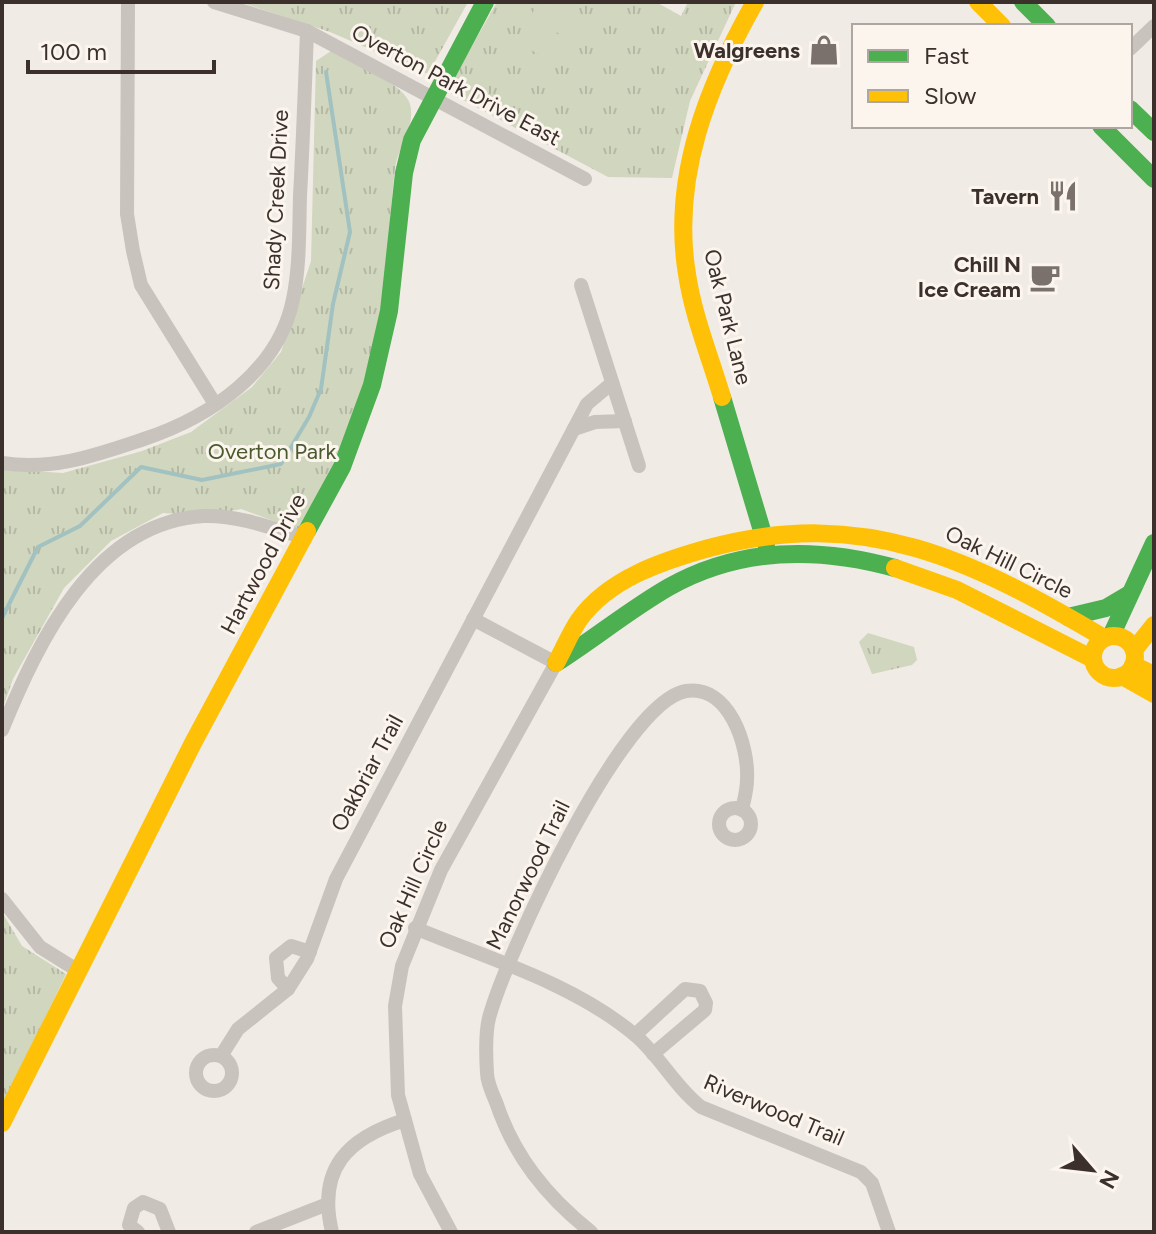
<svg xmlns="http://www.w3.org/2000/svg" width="1156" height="1234" font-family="Figtree,sans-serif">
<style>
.grass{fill:url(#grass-tufts)}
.garden{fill:#d1d6bf}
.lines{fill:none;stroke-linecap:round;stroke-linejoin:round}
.stream{stroke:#a1c2c1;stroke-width:4}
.street{stroke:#c9c3be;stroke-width:14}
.fast{stroke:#4caf50;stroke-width:18}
.slow{stroke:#ffc107;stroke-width:18}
.labels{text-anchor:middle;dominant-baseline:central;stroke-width:6;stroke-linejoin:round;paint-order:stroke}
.poi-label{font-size:22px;font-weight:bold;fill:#3b302b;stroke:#fbf5ee;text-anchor:end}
.street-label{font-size:22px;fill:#3b302b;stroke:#fbf5ee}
.park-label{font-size:22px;fill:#4a5a2e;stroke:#fbf5ee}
</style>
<defs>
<pattern id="grass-tufts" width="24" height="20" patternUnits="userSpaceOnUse" patternTransform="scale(2)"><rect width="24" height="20" fill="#d1d6bf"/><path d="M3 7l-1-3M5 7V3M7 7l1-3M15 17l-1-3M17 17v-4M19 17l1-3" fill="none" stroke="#b4b8a4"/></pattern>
</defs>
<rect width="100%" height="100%" fill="#f0ebe5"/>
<g class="grass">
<path d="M240,2H468L428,74L330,32Z"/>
<path d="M497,2H656L681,16L688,2H736L690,101L672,178L608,177L446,91Z"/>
<path d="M331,51C350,61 405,84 410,104C416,127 398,146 395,168C387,238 387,312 367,380C351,433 326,483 298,530L241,509L206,516L163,513L111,541L64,588L13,679L2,710V469L63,473L142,451L191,432L252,387L281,352L311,261L316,61Z"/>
<path d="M868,633L914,647L917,660L912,665L872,674L859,642Z"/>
<path d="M2,912L22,946L66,974L2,1108Z"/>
</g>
<g class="garden">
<path d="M538,2L578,21L569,39L530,18Z"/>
<path d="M526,24L565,45L555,63L516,42Z"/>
</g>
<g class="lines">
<path class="stream" d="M2,618L38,547L80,526L141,467L202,480L281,464L309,417L321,389L333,304L350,232L326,72"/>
<g class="street">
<path d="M128,2L127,214L133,251L141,285L215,404"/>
<path d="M214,2L307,31L585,179"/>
<path d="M1130,49L1154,26"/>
<path d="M581,285L639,466"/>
<path d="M574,429L595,422L625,421"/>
<path d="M2,463C53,471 96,455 144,439C210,417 279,371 293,299C300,266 299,230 300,196C303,141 305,86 307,31"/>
<path d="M2,730C38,642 94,522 204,516C238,515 272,528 305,538"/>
<circle cx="735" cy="824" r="16"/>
<path d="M2,899L40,947L80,972"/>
<path d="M415,928C489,959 573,983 635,1035C660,1056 675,1087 701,1107L861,1172L872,1183L889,1232"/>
<path d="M288,989L278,978L276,958L291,946L310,952"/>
<path d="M635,1035L685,989L700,991L706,1003L705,1010L653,1054"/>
<circle cx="214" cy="1073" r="18"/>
<path d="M221,1056L238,1029L288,989L307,959L336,879L587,404L612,383"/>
<path d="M138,1232L129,1225L134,1208L143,1202L160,1209L169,1232"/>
<path d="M256,1232L325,1205"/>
<path d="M332,1232C317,1169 347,1138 405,1120"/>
<path d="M451,1232L420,1174L398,1095L395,1006L402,966L441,870L556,663L473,619"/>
<path d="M591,1232C546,1196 514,1156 496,1102C492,1093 487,1082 487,1073C486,1057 485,1034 489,1018C506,955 622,702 686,691C729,684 749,746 747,780C747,790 744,800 742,810"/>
</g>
<g class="fast">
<path d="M1023,2L1047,26"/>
<path d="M1130,109L1154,132"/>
<path d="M1101,126L1154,179"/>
<path d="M722,397L766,544"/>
<path d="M307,531L342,467L372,385L389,311L404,173L412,140L485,2"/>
<path d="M1068,617L1106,608L1128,595"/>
<path d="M1111,636L1154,543"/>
<path d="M556,663C594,639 629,610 669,587C740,547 819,547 895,568"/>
</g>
<g class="slow">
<path d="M978,2L1002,26"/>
<path d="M722,397C710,357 693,315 687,274C671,177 708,85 755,2"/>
<path d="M895,568L957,590L1093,659"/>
<circle cx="1114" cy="657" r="21"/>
<path d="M1134,650L1154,625"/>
<path d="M556,663C564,649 570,633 579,620C608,579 662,561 709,548C865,506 972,560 1104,638"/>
<path d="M1133,665L1154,675"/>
<path d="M1122,676L1154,694"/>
<path d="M2,1123L193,743L307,531"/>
</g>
</g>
<defs>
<g id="shop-bare" transform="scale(2.4)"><path d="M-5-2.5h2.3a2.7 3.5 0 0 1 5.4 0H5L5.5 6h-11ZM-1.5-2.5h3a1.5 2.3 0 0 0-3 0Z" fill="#7a716c" stroke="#fbf5ee" stroke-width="2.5" paint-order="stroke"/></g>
<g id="restaurant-bare" transform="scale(2.4)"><path d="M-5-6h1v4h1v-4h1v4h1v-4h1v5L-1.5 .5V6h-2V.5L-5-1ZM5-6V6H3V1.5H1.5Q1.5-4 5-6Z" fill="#7a716c" stroke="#fbf5ee" stroke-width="2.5" paint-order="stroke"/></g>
<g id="cafe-bare" transform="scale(2.4)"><path d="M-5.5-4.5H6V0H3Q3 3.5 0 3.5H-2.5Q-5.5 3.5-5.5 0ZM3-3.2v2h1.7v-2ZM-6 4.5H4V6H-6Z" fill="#7a716c" stroke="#fbf5ee" stroke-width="2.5" paint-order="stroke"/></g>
</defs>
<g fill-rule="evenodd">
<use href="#shop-bare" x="824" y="50"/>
<use href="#restaurant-bare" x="1063" y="196"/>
<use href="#cafe-bare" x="1045" y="277"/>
</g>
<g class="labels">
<g class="poi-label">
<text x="800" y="50">Walgreens</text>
<text x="1039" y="196">Tavern</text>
<text x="1021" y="264">Chill N<tspan x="1021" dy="25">Ice Cream</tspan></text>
</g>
<g class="street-label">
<text transform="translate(456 85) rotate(28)">Overton Park Drive East</text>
<text transform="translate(276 200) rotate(-87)">Shady Creek Drive</text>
<text transform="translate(728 317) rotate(76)">Oak Park Lane</text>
<text transform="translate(1009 562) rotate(26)">Oak Hill Circle</text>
<text transform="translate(263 564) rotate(-62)">Hartwood Drive</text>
<text transform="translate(367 773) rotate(-62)">Oakbriar Trail</text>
<text transform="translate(528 875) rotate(-64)">Manorwood Trail</text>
<text transform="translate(413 884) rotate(-66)">Oak Hill Circle</text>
<text transform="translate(774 1110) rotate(23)">Riverwood Trail</text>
</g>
<g class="park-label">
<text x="272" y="451">Overton Park</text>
</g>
</g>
<rect width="1156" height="1234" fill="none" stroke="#3b302b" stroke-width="8"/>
<rect x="852" y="24" width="280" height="104" fill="#fbf5ee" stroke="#aea6a0" stroke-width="2"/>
<rect x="868" y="50" width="40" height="12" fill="#4caf50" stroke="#aea6a0" stroke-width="2"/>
<text x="924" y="64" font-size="24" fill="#3b302b">Fast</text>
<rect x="868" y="90" width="40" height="12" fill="#ffc107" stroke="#aea6a0" stroke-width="2"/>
<text x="924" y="104" font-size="24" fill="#3b302b">Slow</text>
<g transform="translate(1092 1170) rotate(118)" stroke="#fbf5ee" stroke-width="6" paint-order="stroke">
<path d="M0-6L14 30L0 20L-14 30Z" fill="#3b302b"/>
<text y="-12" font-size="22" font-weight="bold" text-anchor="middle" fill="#3b302b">N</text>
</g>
<path d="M28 60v12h186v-12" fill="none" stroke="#3b302b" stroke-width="4"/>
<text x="40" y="60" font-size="24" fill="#3b302b" stroke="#fbf5ee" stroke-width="6" paint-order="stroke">100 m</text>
</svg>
